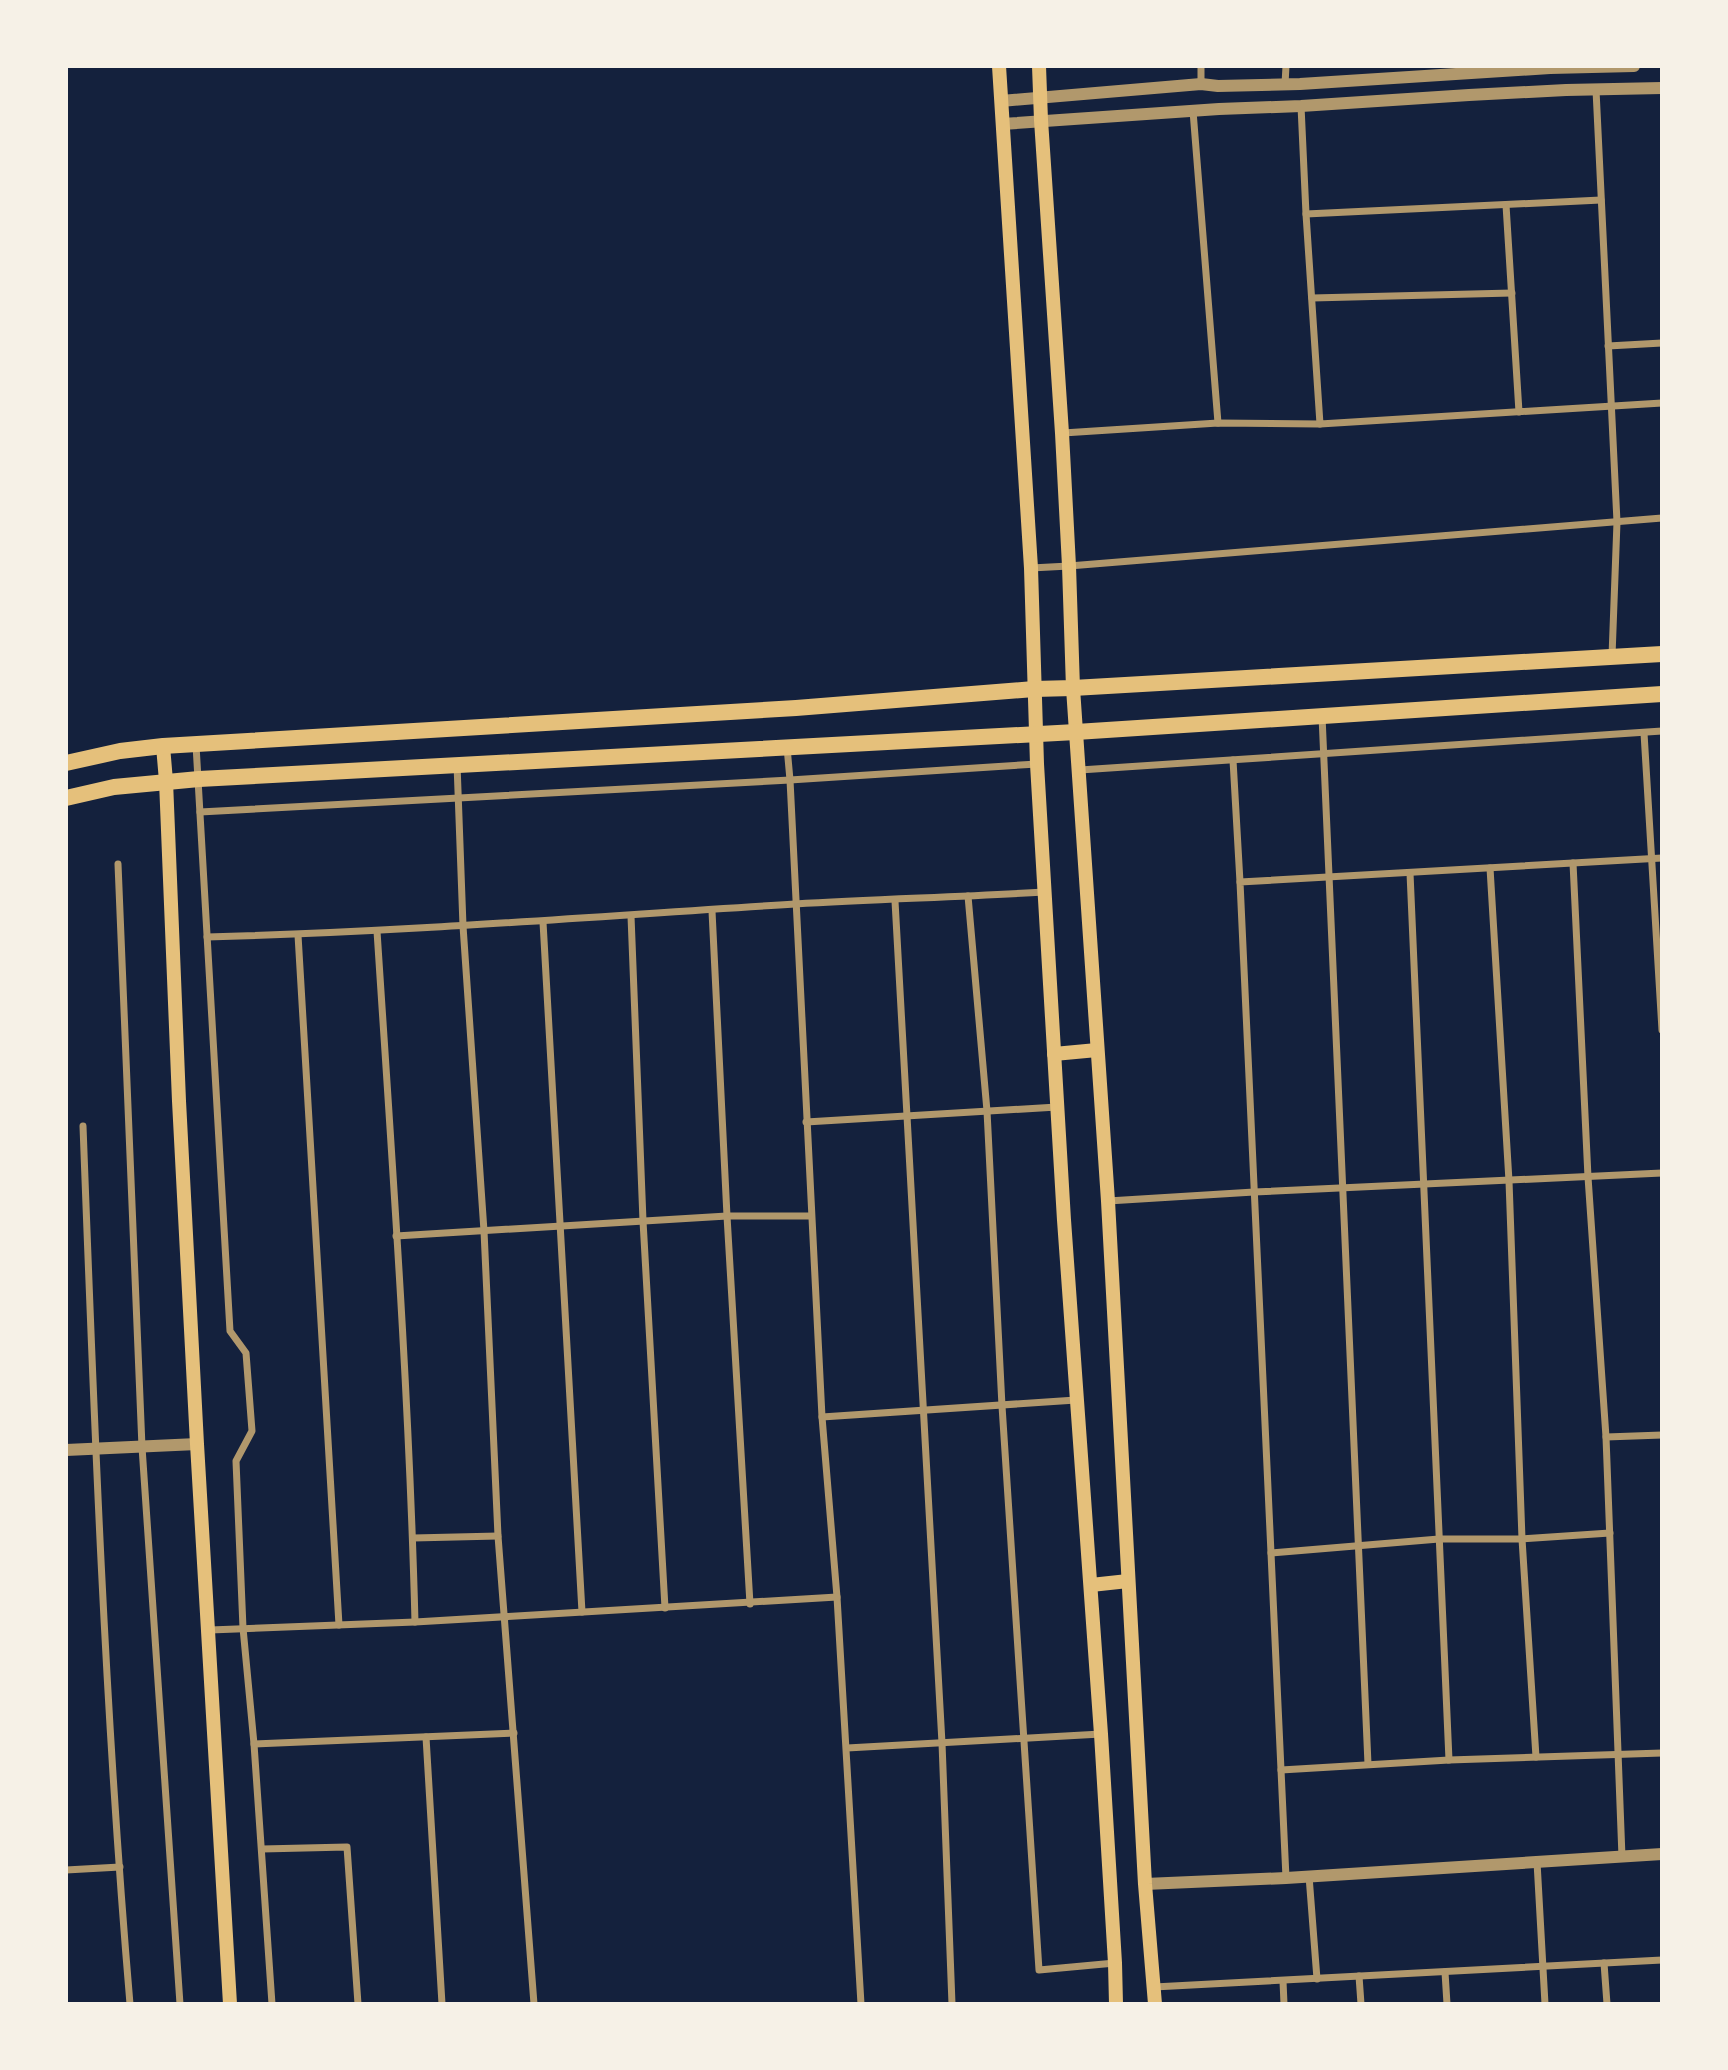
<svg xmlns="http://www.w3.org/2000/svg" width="1728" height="2070" font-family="'Fira Sans Condensed',sans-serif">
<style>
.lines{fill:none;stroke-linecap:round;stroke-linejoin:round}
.minor{stroke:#b1986c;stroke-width:7}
.tertiary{stroke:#b1986c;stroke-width:12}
.secondary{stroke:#e5c07b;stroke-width:14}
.primary{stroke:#e5c07b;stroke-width:16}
</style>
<rect width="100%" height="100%" fill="#14213d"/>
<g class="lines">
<g class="minor">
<path d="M1201,84V66"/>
<path d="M1285,84L1286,66"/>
<path d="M1596,90L1617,522L1612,656"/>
<path d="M1301,106L1306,214L1320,424L1662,403"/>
<path d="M1193,111L1218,423"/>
<path d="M1506,205L1519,412"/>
<path d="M1306,214L1601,200"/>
<path d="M1312,298L1512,293"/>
<path d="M1608,346L1662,343"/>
<path d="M1063,433L1218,423L1320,424"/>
<path d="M1031,568L1069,566L1662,518"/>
<path d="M1322,716L1368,1764"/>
<path d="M1644,733L1662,1030"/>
<path d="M196,745L230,1331L246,1353L252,1431L236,1461L243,1628L254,1744L272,2004"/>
<path d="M787,747L790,780L822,1417L837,1597L861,2004"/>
<path d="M1233,760L1240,882"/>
<path d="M457,764L463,926L484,1231L498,1536L534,2004"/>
<path d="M1080,770L1662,731"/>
<path d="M200,812L790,780L1037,764"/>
<path d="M1573,863L1588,1177L1606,1437L1622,1857"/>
<path d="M118,864L142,1447L180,2004"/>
<path d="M1490,868L1509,1181L1522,1539L1536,1757"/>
<path d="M1410,873L1449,1760"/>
<path d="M968,896L987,1111L1002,1406L1039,1970L1115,1963"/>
<path d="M895,901L942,1743L952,2004"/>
<path d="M712,911L727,1216L750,1604"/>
<path d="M631,916L643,1221L665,1608"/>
<path d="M543,922L582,1612"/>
<path d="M377,931C392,1161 409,1391 415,1622"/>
<path d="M298,935L339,1625"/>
<path d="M207,937C403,932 599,916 795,904C878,899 961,897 1044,892"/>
<path d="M806,1122L1057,1107"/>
<path d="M83,1126C94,1419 105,1712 130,2004"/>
<path d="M1108,1201L1254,1192L1662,1173"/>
<path d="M396,1236L727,1216H811"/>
<path d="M822,1417L1076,1400"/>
<path d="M1606,1437L1662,1435"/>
<path d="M413,1538L498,1536"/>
<path d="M1271,1553L1439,1539H1522L1610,1533"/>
<path d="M210,1630L415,1622L837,1597"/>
<path d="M426,1737L442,2004"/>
<path d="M254,1744L514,1733"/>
<path d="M847,1748L1101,1734"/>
<path d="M1281,1770L1449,1760L1662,1753"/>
<path d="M262,1849L347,1847L358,2004"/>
<path d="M1537,1862L1545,2004"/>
<path d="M66,1870L120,1867"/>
<path d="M1309,1876L1317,1979"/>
<path d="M1286,1878L1240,882L1662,858"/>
<path d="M1604,1963L1607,2004"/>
<path d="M1445,1972L1447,2004"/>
<path d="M1359,1976L1361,2004"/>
<path d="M1283,1981L1284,2004"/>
<path d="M1154,1987L1662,1960"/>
</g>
<g class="tertiary">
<path d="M1001,101L1201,84L1218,86L1300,84L1550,68L1634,66"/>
<path d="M1002,124L1219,109L1301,106L1469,95L1566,90L1662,88"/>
<path d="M66,1450L197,1444"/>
<path d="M1145,1884L1286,1878L1662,1854"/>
</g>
<g class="secondary">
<path d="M999,66L1031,568L1037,764L1064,1220L1101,1734L1115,1963L1116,2004"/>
<path d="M1039,66L1041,120L1062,433L1069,566L1073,688L1108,1201L1145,1884L1155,2004"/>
<path d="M163,746L166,781L179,1101L197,1444L230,2004"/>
<path d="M1054,1054L1097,1050"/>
<path d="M1091,1585L1128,1581"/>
</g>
<g class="primary">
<path d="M66,763L120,751L163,746L796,708L1034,689L1073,688L1662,654"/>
<path d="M66,798L114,787L199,779L1076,732L1662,694"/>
</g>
</g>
<rect width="1728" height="2070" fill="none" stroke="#f6f1e7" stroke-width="136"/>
</svg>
